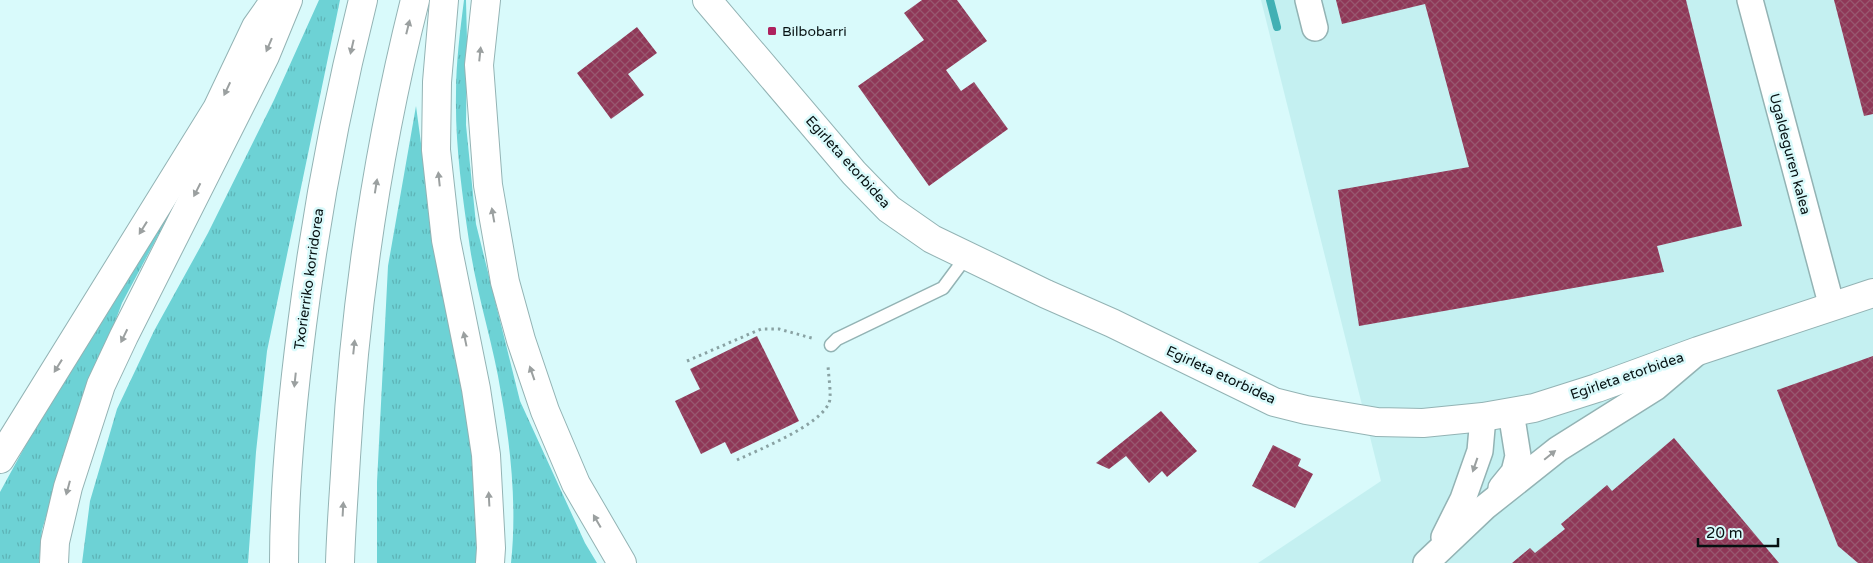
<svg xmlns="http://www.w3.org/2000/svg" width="1873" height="563" font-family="'Varela Round',sans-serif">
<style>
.built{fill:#c4f0f1}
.grass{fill:url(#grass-tufts)}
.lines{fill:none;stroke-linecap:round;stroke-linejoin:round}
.stream{stroke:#41b0b4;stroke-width:8}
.building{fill:url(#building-cross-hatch)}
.service-casing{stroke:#93b3b4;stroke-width:15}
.minor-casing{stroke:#93b3b4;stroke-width:28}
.tertiary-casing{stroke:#93b3b4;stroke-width:30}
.motorway-casing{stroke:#93b3b4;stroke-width:30}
.path{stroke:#89a2a3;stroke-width:3;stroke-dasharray:2.5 4;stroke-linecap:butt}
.service{stroke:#fff;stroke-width:12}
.minor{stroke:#fff;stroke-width:25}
.tertiary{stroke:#fff;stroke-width:28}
.motorway{stroke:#fff;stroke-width:28}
.oneway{fill:#9ba0a0}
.poi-dot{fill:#ae215e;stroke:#d9fafb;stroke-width:2}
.labels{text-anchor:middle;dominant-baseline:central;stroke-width:5;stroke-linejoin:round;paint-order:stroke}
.poi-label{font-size:14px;fill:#061112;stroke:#d9fafb;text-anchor:start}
.street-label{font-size:14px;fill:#061112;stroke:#d9fafb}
</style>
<defs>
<pattern id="grass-tufts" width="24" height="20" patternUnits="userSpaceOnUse" patternTransform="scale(1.25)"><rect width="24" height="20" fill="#6dd2d5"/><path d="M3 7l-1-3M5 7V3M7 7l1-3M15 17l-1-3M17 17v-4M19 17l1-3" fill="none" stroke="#5db3b6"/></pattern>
<pattern id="building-cross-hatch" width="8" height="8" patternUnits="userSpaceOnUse" patternTransform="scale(1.25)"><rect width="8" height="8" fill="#8f3757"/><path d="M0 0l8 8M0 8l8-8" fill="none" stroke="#98576f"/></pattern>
</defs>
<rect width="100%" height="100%" fill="#d9fafb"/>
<path class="built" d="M1261,0H1873V563H1258L1381,481Z"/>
<g class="grass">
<path d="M319,0H340L267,351L256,452L248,563H82L90,501L117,409L154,331L208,233L274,100Z"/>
<path d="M464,0H466L467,41L466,125L476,224L520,401L585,543L597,563H511C517,507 511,449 501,393C493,342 476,293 469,241C462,193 455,143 456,94C456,63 460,31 464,0Z"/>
<path d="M416,106L431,218L473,443L478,535L476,563H377V482L388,266Z"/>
<path d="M220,120L122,303L100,363L72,430L42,530L39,563H0V492L40,419Z"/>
</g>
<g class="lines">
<path class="stream" d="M1270,0L1277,27"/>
</g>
<g class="building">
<path d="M922,0H957L987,41L946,70L961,91L974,82L1008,129L929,186L858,86L924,40L904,13Z"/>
<path d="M1336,0H1686L1742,226L1657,246L1664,272L1359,326L1338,190L1469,167L1425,4L1342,24Z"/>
<path d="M1834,0H1873V114L1864,116Z"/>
<path d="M637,27L657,53L628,74L644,95L611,119L577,73Z"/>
<path d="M757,336L799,421L731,454L725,442L701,454L675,401L700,389L690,369Z"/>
<path d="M1873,356V563H1858L1838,546L1777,390Z"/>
<path d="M1161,411L1197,451L1167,477L1162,471L1149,483L1126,456L1109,469L1096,463Z"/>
<path d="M1674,438L1779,563H1512L1530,548L1535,553L1565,529L1561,524L1607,485L1612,491Z"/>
<path d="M1273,445L1301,459L1298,466L1313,474L1295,508L1252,486Z"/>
</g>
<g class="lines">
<g class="service-casing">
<path id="service" d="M831,345L837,339L943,288L966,257"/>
</g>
<g class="minor-casing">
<g id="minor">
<path d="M1308,0L1315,28"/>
<path d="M1750,0L1832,307"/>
<path d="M1501,488L1514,472L1518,456L1511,412"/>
<path d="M1444,537L1463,499L1480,451L1483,417"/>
<path d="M1426,563L1485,507L1558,449L1655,388L1694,355"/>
</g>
</g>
<g class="tertiary-casing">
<path id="tertiary" d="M707,0L854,173L889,209L932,239L1046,294L1112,323L1274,402L1306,410L1377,422L1423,423L1483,417L1534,408L1597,388L1698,351L1873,293"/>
</g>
<g class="motorway-casing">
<g id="motorway">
<path d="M444,0L437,82L436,150L446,240L476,389L486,455L491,548L490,563"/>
<path d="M486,0L479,65L488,185L505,282L521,340L545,411L576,484L622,563"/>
<path d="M0,459L217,109L256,27L275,0"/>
<path d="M54,563L55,542L68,487L101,385L124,336L265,56L288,0"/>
<path d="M284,563C284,483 292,403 302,325C316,215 336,107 363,0"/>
<path d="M340,563C341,528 344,492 346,457C355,302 377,151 415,0"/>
</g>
</g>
<g class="path">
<path d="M687,361L761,329H779L815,339"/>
<path d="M737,460C760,449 819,426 829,403C832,396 828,373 828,364"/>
</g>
<use href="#service" class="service"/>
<use href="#minor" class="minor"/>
<use href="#tertiary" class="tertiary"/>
<use href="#motorway" class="motorway"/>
</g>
<defs><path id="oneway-solid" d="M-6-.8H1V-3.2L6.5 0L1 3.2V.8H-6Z" transform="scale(1.25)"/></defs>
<g class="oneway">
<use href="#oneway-solid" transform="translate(408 27) rotate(-76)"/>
<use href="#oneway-solid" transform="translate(269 45) rotate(113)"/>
<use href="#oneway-solid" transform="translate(352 47) rotate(103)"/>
<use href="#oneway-solid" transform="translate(480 54) rotate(-84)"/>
<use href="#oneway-solid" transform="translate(227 89) rotate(115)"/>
<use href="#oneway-solid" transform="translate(439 179) rotate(-96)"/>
<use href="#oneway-solid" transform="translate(376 186) rotate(-81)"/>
<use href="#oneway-solid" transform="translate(197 190) rotate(117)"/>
<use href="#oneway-solid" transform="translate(493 215) rotate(-100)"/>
<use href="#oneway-solid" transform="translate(143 228) rotate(122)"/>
<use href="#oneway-solid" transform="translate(124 336) rotate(116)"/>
<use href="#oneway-solid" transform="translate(465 339) rotate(-102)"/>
<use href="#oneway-solid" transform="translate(354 347) rotate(-84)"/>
<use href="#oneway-solid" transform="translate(58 366) rotate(122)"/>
<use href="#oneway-solid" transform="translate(532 373) rotate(-109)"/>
<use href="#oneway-solid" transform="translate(295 380) rotate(96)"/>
<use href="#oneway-solid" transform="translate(1550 455) rotate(-39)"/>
<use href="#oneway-solid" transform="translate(1475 465) rotate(109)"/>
<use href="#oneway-solid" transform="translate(68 488) rotate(105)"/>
<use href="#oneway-solid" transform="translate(489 499) rotate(-93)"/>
<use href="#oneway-solid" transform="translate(343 509) rotate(-87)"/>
<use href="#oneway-solid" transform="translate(597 521) rotate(-120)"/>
</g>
<rect class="poi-dot" x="767" y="26" width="10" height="10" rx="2.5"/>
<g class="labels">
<g class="poi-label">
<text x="782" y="31">Bilbobarri</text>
</g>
<g class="street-label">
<text transform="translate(1790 154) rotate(75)">Ugaldeguren kalea</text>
<text transform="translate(848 162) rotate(48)">Egirleta etorbidea</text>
<text transform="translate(309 279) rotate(-82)">Txorierriko korridorea</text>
<text transform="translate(1221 375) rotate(25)">Egirleta etorbidea</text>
<text transform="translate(1627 376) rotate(-19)">Egirleta etorbidea</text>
</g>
</g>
<path d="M1698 538v8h80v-8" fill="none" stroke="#061112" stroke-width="2.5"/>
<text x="1706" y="538" font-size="15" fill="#061112" stroke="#d9fafb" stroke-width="4" paint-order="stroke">20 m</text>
</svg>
